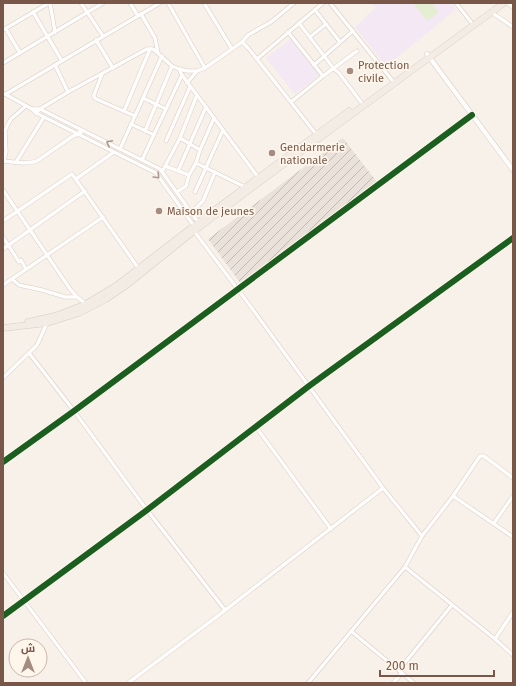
<svg xmlns="http://www.w3.org/2000/svg" width="516" height="686" font-family="'Fira Sans',Cairo,sans-serif">
<style>
.industrial{fill:url(#industrial-furrows)}
.education{fill:#f3e8f3}
.pitch{fill:#e5eed3}
.lines{fill:none;stroke-linecap:round;stroke-linejoin:round}
.minor-casing{stroke:#d6cdc6;stroke-width:4.5}
.tertiary-casing{stroke:#d6cdc6;stroke-width:5.5}
.primary-casing{stroke:#d7cbc5;stroke-width:7}
.minor{stroke:#fefdfc;stroke-width:3.5}
.tertiary{stroke:#fefdfc;stroke-width:4.5}
.primary{stroke:#f3ece4;stroke-width:6}
.cycleway-casing{stroke:#fff6eb;stroke-width:8}
.cycleway{stroke:#1b5e20;stroke-width:6}
.oneway{stroke:#ae9990}
.poi-dot{fill:#a58c81;stroke:#fff6eb;stroke-width:1.5}
.labels{text-anchor:middle;dominant-baseline:central;stroke-width:3.5;stroke-linejoin:round;paint-order:stroke}
.poi-label{font-size:11px;fill:#785648;stroke:#fff6eb;text-anchor:start}
</style>
<defs>
<pattern id="industrial-furrows" width="10" height="10" patternUnits="userSpaceOnUse"><rect width="10" height="10" fill="#ebe1db"/><path d="M-1 1l2-2M0 10L10 0M9 11l2-2" fill="none" stroke="#c3b9b4"/></pattern>
</defs>
<rect width="100%" height="100%" fill="#f8f1ea"/>
<path class="industrial" d="M343,138L377,182L241,284L208,239Z"/>
<g class="education">
<path d="M372,3H451L456,9L421,38L386,66L355,27L365,18V17L376,8Z"/>
<path d="M291,39L319,75L295,94L266,58Z"/>
</g>
<path class="pitch" d="M413,3H432L439,12L427,21Z"/>
<g class="lines">
<g class="minor-casing">
<g id="minor">
<path d="M50,3L55,32"/>
<path d="M81,3L103,36"/>
<path d="M130,3L138,16"/>
<path d="M168,3L205,68"/>
<path d="M204,3L232,49"/>
<path d="M330,3L392,80"/>
<path d="M456,3L471,22"/>
<path d="M507,3L513,7"/>
<path d="M315,10L340,42"/>
<path d="M33,12L62,61"/>
<path d="M491,12L513,27"/>
<path d="M141,14L155,38L158,53"/>
<path d="M299,23L334,69L339,73L361,102"/>
<path d="M6,29L20,53"/>
<path d="M3,30L49,3"/>
<path d="M288,32L323,76"/>
<path d="M310,37L326,24"/>
<path d="M96,40L113,68"/>
<path d="M242,42L248,35L271,22L294,3"/>
<path d="M257,59L323,3"/>
<path d="M3,63L103,3"/>
<path d="M55,65L68,92"/>
<path d="M314,65L353,31"/>
<path d="M102,74L94,95V97L96,99L135,116"/>
<path d="M182,75L258,177"/>
<path d="M187,83L197,71"/>
<path d="M3,93L32,109L36,113L156,173L194,226"/>
<path d="M6,94L160,3"/>
<path d="M143,98L166,109"/>
<path d="M291,102L323,76L357,51"/>
<path d="M32,109H40L160,169L198,222"/>
<path d="M124,111L150,49"/>
<path d="M36,113L40,109L68,92L147,49H153L172,66L179,69L187,71H197L205,68L242,42L249,49L316,134"/>
<path d="M131,124L154,135"/>
<path d="M145,131L172,66"/>
<path d="M79,132H81V133L80,134Z"/>
<path d="M180,138L200,150"/>
<path d="M166,141L190,87"/>
<path d="M120,149L162,56"/>
<path d="M142,160L182,75L179,69"/>
<path d="M3,161C14,162 26,165 37,161L73,136L79,134"/>
<path d="M4,161L6,152L5,131L7,126L11,119L26,106"/>
<path d="M16,162L44,117"/>
<path d="M196,163L245,187"/>
<path d="M165,166L189,175"/>
<path d="M178,171L206,107"/>
<path d="M162,172L180,138L197,95"/>
<path d="M76,179L114,152"/>
<path d="M3,190L70,289L77,297"/>
<path d="M177,192L186,186L189,175L196,163L200,150L214,118"/>
<path d="M195,192L223,130"/>
<path d="M191,213L203,201L215,172"/>
<path d="M3,221L72,174L139,269"/>
<path d="M194,231L251,307L383,488L422,536"/>
<path d="M3,237L19,262L21,260L26,269"/>
<path d="M3,249L85,191"/>
<path d="M12,279L19,285L42,290L65,297H77L86,304"/>
<path d="M3,285L103,217"/>
<path d="M29,353L74,411L147,510L225,610"/>
<path d="M3,378L37,345L47,323"/>
<path d="M256,427L331,529"/>
<path d="M3,462L74,411L472,115"/>
<path d="M453,496L513,537"/>
<path d="M494,523L513,496"/>
<path d="M405,567L495,639L513,655"/>
<path d="M3,573L86,683"/>
<path d="M3,616L147,510L309,386L513,238"/>
<path d="M351,631L414,683"/>
<path d="M495,639L513,612"/>
<path d="M399,670L452,605"/>
<path d="M128,683L215,618L383,488"/>
<path d="M308,683L405,567L422,536L453,496L480,456H484L513,478"/>
<path d="M393,683L402,673"/>
</g>
</g>
<g class="tertiary-casing">
<path id="tertiary" d="M427,54L513,170"/>
</g>
<g class="primary-casing">
<g id="primary">
<path d="M28,322L55,316L84,305L116,286L208,215L349,111"/>
<path d="M3,328L47,323L79,313L106,299L128,284L194,231L277,169L504,3"/>
</g>
</g>
<use href="#minor" class="minor"/>
<use href="#tertiary" class="tertiary"/>
<use href="#primary" class="primary"/>
<g class="cycleway-casing">
<g id="cycleway">
<path d="M3,462L74,411L472,115"/>
<path d="M3,616L147,510L309,386L513,238"/>
</g>
</g>
<use href="#cycleway" class="cycleway"/>
</g>
<defs><path id="oneway-chevron" d="M-2-3.5L2.5 0L-2 3.5" fill="none" stroke-width="1.6" stroke-linecap="round" stroke-linejoin="round"/></defs>
<g class="oneway">
<use href="#oneway-chevron" transform="translate(109 143) rotate(-153)"/>
<use href="#oneway-chevron" transform="translate(157 176) rotate(45)"/>
</g>
<g class="poi-dot">
<circle cx="350" cy="71" r="4"/>
<circle cx="272" cy="153" r="4"/>
<circle cx="159" cy="211" r="4"/>
</g>
<g class="labels">
<g class="poi-label">
<text x="358" y="65">Protection<tspan x="358" dy="13">civile</tspan></text>
<text x="280" y="147">Gendarmerie<tspan x="280" dy="13">nationale</tspan></text>
<text x="167" y="211">Maison de jeunes</text>
</g>
</g>
<rect width="516" height="686" fill="none" stroke="#785648" stroke-width="8"/>
<g transform="translate(28 658)"><circle r="19" fill="#fff6eb" stroke="#c9b6aa"/>
<path d="M0-3L7 15L0 10L-7 15Z" fill="#a58c81"/>
<text y="-6" font-size="11" font-weight="bold" text-anchor="middle" fill="#785648">ش</text>
</g>
<path d="M380 670v6h114v-6" fill="none" stroke="#785648" stroke-width="2"/>
<text x="386" y="670" font-size="12" fill="#785648" stroke="#fff6eb" stroke-width="3" paint-order="stroke">200 m</text>
</svg>
